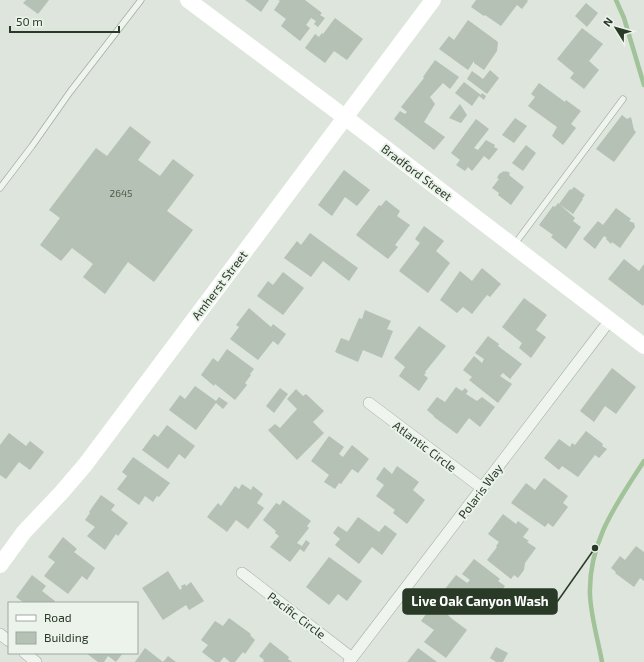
<svg xmlns="http://www.w3.org/2000/svg" width="644" height="662" font-family="'Exo 2',sans-serif">
<style>
.lines{fill:none;stroke-linecap:round;stroke-linejoin:round}
.stream{stroke:#a2c29a;stroke-width:4.5}
.building{fill:#b5c1b4}
.lane-casing{stroke:#a3aea2;stroke-width:7}
.street-casing{stroke:#a3aea2;stroke-width:12}
.lane{stroke:#eff4ee;stroke-width:5.5}
.street{stroke:#eff4ee;stroke-width:11}
.secondary{stroke:#fff;stroke-width:16}
.labels{text-anchor:middle;dominant-baseline:central;stroke-width:4;stroke-linejoin:round;paint-order:stroke}
.number-label{font-size:10px;fill:#4c5c4a}
.street-label{font-size:12px;fill:#293a27;stroke:#ecf3eb}
.leader{fill:none;stroke:#293a27;stroke-width:1.5}
.callout-dot{fill:#293a27;stroke:#ecf3eb;stroke-width:1.5}
.callout{fill:#293a27;stroke:#293a27;stroke-width:1.5}
.callout-label{font-size:13px;text-anchor:middle;font-weight:bold;fill:#fff}
</style>
<rect width="100%" height="100%" fill="#dde5dc"/>
<g class="lines">
<g class="stream">
<path d="M616,0L624,18L644,85"/>
<path d="M602,662C598,640 591,617 590,595C588,542 617,503 644,461"/>
</g>
</g>
<g class="building">
<path d="M26,0H49L38,14L23,3Z"/>
<path d="M245,0H269L261,12Z"/>
<path d="M278,0H305L322,13L320,15L325,18L318,27L314,24L316,21L311,18L306,25L310,28L300,41L281,26L286,19L274,10L280,1Z"/>
<path d="M476,0H527L528,1L522,9L517,5L501,26L485,15L484,16L471,7Z"/>
<path d="M586,3L598,13L587,27L575,16Z"/>
<path d="M335,18L363,39L347,60L334,51L325,63L305,48L315,34L319,37L322,33L323,34Z"/>
<path d="M468,20L498,42L497,51L484,70L474,63V61L468,70L439,49L449,36L454,40Z"/>
<path d="M582,28L603,44L589,61L599,70L584,89L570,78L574,73L557,59Z"/>
<path d="M435,60L459,77L450,89L443,83L430,97L435,104L424,122L445,137L434,150L394,119L400,111L405,114L407,112L401,107L424,78L423,77Z"/>
<path d="M490,70L499,78L487,94L467,79L472,71L483,79Z"/>
<path d="M464,82L481,95L482,93L486,96L484,100L479,96L472,106L455,93Z"/>
<path d="M539,83L565,102L566,100L581,111L571,124L576,128L563,145L552,136L557,127L528,106L535,97L531,94Z"/>
<path d="M460,104L467,115L461,123L449,118Z"/>
<path d="M622,115L627,119L631,117L634,130L636,132L614,162L596,149Z"/>
<path d="M515,118L527,126L514,143L502,135Z"/>
<path d="M476,119L489,129L474,148L478,150L486,140L495,145L494,147L498,149L489,160L484,156L472,171L468,167L465,171L456,165L460,160L451,153Z"/>
<path d="M130,126L151,142L138,160L160,176L173,159L194,175L167,211L193,230L154,282L128,262L105,294L83,277L93,264L72,248L61,261L40,245L60,218L49,210L96,148L107,156Z"/>
<path d="M526,145L536,153L523,171L512,163Z"/>
<path d="M344,170L370,190L357,206L345,197L332,216L318,205Z"/>
<path d="M504,171L505,172L506,171L510,173L509,175L524,187L511,205L498,195L499,193L492,188L499,179L497,178L499,174Z"/>
<path d="M574,187L585,195L582,199H583L573,214L559,204L570,189L571,190Z"/>
<path d="M386,200L400,211L397,216L410,225L395,245L398,247L388,259L356,235L379,205L381,206Z"/>
<path d="M558,203L575,218L573,221L581,227L566,249L551,237L553,235L539,225L553,206L555,207Z"/>
<path d="M616,208L631,219L629,221L634,223L635,227L620,248L612,242L611,244L606,239L607,238L604,236L595,249L583,239L598,221L603,225Z"/>
<path d="M424,226L444,241L436,251L450,263L428,293L399,271L420,243L415,239Z"/>
<path d="M310,233L358,268L349,281L323,261L311,277L284,258L297,241L301,245Z"/>
<path d="M624,259L639,271L644,264V304L643,306L608,279Z"/>
<path d="M482,268L501,284L490,297L487,295L472,314L463,307L457,313L440,300L460,271L472,281Z"/>
<path d="M283,272L304,288L283,315L257,296L268,281L273,285Z"/>
<path d="M524,298L547,315L536,330L546,337L531,358L519,348L522,343L502,327Z"/>
<path d="M249,308L271,327L273,324L286,334L278,345L273,341L258,360L230,339L239,327L236,325Z"/>
<path d="M365,310L391,321L387,329L393,331L382,358L363,350L358,362L335,352L341,338L349,341L359,318L362,319Z"/>
<path d="M419,326L446,346L425,372L426,373L424,375L428,378L419,391L399,376L405,367L394,358Z"/>
<path d="M488,336L499,344L498,346L522,364L510,379L503,373L500,376L512,384L498,403L469,380L472,377L463,370L474,356L482,363L484,359L475,353Z"/>
<path d="M227,349L254,369L250,374L251,375L245,383L247,385L235,400L215,384L214,386L201,375L213,358L218,362Z"/>
<path d="M612,368L636,387L616,414L605,406L594,422L580,411Z"/>
<path d="M195,386L216,401L219,397L228,403L223,409L216,403L196,430L169,410L180,395L185,399Z"/>
<path d="M456,387L462,391L465,388L468,391L466,394L477,401L482,397L495,407L480,427L469,418L457,434L434,417V416L427,410L437,397L445,402Z"/>
<path d="M280,388L288,394L274,413L266,406Z"/>
<path d="M296,389L303,396L306,394L324,411L313,422L324,433L297,460L268,430L275,424L280,428L297,409L287,399Z"/>
<path d="M167,425L195,446L185,459L179,454L168,469L142,450L154,434L158,437Z"/>
<path d="M586,431L603,444L602,446L607,449L599,458L595,455L578,477L562,466L559,470L544,458L559,439L570,447L572,443L575,445Z"/>
<path d="M9,433L26,446L30,441L44,452L30,470L19,462L6,479L0,475V445Z"/>
<path d="M329,436L344,447L339,454L343,457L352,445L369,459L358,473L352,469L341,484L339,483L335,489L324,482L329,475L311,461Z"/>
<path d="M133,457L170,483L159,497L157,496L153,502L145,496L139,505L117,489L127,476L122,472Z"/>
<path d="M397,466L419,482L413,490L425,500L407,524L393,513L395,510L376,496L384,485L376,479L384,467L392,474Z"/>
<path d="M544,478L568,496L563,503L568,507L553,527L548,523L545,527L511,503L526,483L535,490Z"/>
<path d="M242,484L251,490L253,486L263,494L257,503L264,508L248,529L236,520L227,532L207,517L218,503L221,506L235,486L239,489Z"/>
<path d="M101,495L115,505L111,510L128,523L118,536L116,534L105,550L87,536L95,527L85,520L90,513L89,512Z"/>
<path d="M283,500L311,521L307,526L309,528L297,543L302,546L306,540L310,543L304,552L300,549L290,562L270,547L279,536L275,533L276,531L263,520L276,503L280,505Z"/>
<path d="M503,514L516,524L518,521L529,529L523,537L529,541L527,542L536,548L525,563L524,570L518,578L514,575L511,579L487,560L497,547L496,546L499,542L488,534Z"/>
<path d="M358,517L379,532L385,525L397,534L382,555L372,547L359,564L335,545L340,539L333,533L338,526L347,532Z"/>
<path d="M63,537L77,549L74,552L95,568L87,580L82,576L68,594L44,576L55,562L48,557Z"/>
<path d="M636,546L644,552V581L640,578L634,587L615,573L616,572L611,568L620,556L625,560Z"/>
<path d="M329,557L362,581L347,601L338,594L329,605L306,587Z"/>
<path d="M474,559L500,579L498,581L505,586L483,615L460,599L456,605L441,594L456,575L467,583L470,580L462,574Z"/>
<path d="M168,571L180,590L182,588L181,586L185,584L186,586L191,582L204,601L189,610L186,605L163,620L142,588Z"/>
<path d="M32,575L46,586L42,591L55,601L54,603H24L16,597Z"/>
<path d="M436,600L449,610L447,614L451,618L467,630L446,658L424,642L434,630L421,621Z"/>
<path d="M229,618L251,634L250,635L255,640L245,654L243,652L235,662H230L224,657L220,662H215L202,652L208,645L201,640L215,621L223,626Z"/>
<path d="M270,642L289,657L288,659L292,662H263L264,660L259,656Z"/>
<path d="M496,647L508,653L503,662H496L490,658Z"/>
<path d="M145,648L163,662H135Z"/>
<path d="M418,648L437,662H407Z"/>
<path d="M86,653H123L116,662L108,656L104,662H98Z"/>
<path d="M168,656L176,662H163Z"/>
</g>
<g class="lines">
<g class="lane-casing">
<g id="lane">
<path d="M0,188L32,146L70,92L141,0"/>
<path d="M514,245L623,99"/>
</g>
</g>
<g class="street-casing">
<g id="street">
<path d="M369,403L482,488"/>
<path d="M242,573L352,658"/>
<path d="M0,634L9,641"/>
<path d="M25,653L36,662"/>
<path d="M349,662L610,320"/>
</g>
</g>
<use href="#lane" class="lane"/>
<use href="#street" class="street"/>
<g class="secondary">
<path d="M188,0L346,118L644,346"/>
<path d="M0,565L24,532L61,493L85,465L433,0"/>
</g>
</g>
<g class="labels">
<g class="number-label">
<text x="121" y="193">2645</text>
</g>
<g class="street-label">
<text transform="translate(417 172) rotate(37)">Bradford Street</text>
<text transform="translate(219 285) rotate(-53)">Amherst Street</text>
<text transform="translate(425 446) rotate(37)">Atlantic Circle</text>
<text transform="translate(480 491) rotate(-53)">Polaris Way</text>
<text transform="translate(297 615) rotate(37)">Pacific Circle</text>
</g>
</g>
<path class="leader" d="M595 548L557 602"/>
<circle class="callout-dot" cx="595" cy="548" r="4"/>
<rect class="callout" x="403" y="589" width="154" height="25" rx="4"/>
<g class="callout-label">
<text x="480" y="606">Live Oak Canyon Wash</text>
</g>
<rect x="8" y="602" width="130" height="52" fill="#ecf3eb" stroke="#9ea99d"/>
<rect x="16" y="615" width="20" height="6" fill="#ffffff" stroke="#9ea99d"/>
<text x="44" y="622" font-size="12" fill="#293a27">Road</text>
<rect x="16" y="632" width="20" height="12" fill="#b5c1b4" stroke="#9ea99d"/>
<text x="44" y="642" font-size="12" fill="#293a27">Building</text>
<g transform="translate(616 28) rotate(307)" stroke="#ecf3eb" stroke-width="3" paint-order="stroke">
<path d="M0-3L7 15L0 10L-7 15Z" fill="#293a27"/>
<text y="-6" font-size="11" font-weight="bold" text-anchor="middle" fill="#293a27">N</text>
</g>
<path d="M10 26v6h109v-6" fill="none" stroke="#293a27" stroke-width="2"/>
<text x="16" y="26" font-size="12" fill="#293a27" stroke="#ecf3eb" stroke-width="3" paint-order="stroke">50 m</text>
</svg>
